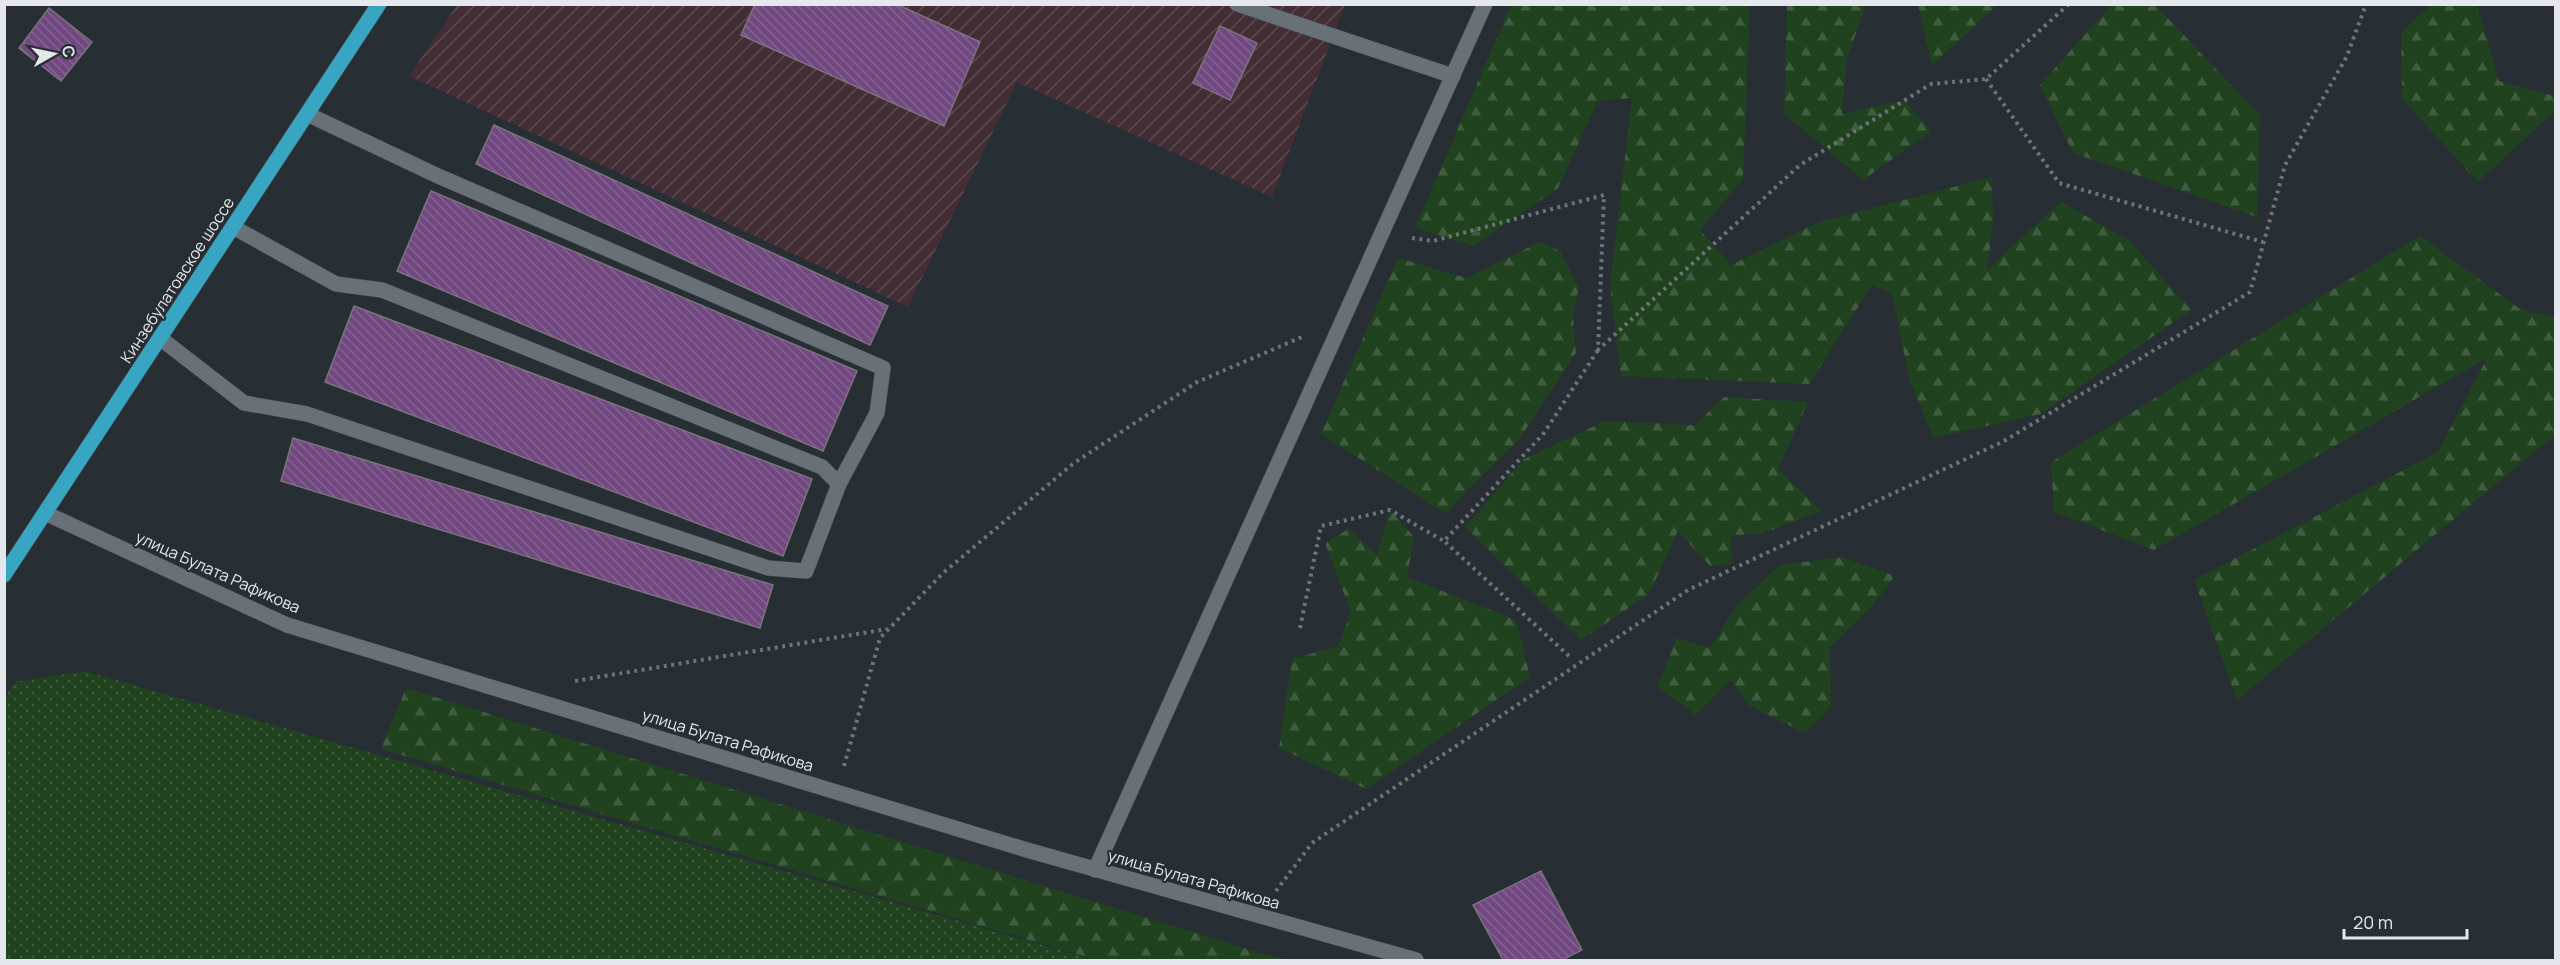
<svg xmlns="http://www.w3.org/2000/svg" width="2560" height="965" font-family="Manrope,sans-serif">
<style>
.industrial{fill:url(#industrial-furrows)}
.grass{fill:url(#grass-dots)}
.forest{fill:url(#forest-firs)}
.building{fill:url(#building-back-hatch);stroke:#7a747c;stroke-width:1.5}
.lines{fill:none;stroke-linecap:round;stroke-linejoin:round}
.minor-casing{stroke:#474d51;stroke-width:16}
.major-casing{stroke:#474d51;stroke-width:16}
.path{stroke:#6e7479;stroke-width:4;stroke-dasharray:3 4.5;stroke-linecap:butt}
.minor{stroke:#697178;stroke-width:15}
.major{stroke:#38a6c2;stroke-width:15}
.labels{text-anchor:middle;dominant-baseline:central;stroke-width:4.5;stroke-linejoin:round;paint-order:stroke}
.street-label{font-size:16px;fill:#e4e8ec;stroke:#272e34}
</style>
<defs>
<pattern id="industrial-furrows" width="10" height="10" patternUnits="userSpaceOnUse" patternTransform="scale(1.5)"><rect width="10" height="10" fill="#422e34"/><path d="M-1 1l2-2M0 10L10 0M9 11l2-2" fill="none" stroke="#5d4c52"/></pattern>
<pattern id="grass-dots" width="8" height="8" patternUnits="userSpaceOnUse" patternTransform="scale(1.5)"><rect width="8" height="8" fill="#20421f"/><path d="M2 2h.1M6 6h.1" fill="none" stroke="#405d40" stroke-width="1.8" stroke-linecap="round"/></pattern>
<pattern id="forest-firs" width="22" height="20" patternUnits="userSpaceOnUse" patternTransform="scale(1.5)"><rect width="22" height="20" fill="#20421f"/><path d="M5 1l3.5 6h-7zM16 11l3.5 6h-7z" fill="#405d40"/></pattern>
<pattern id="building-back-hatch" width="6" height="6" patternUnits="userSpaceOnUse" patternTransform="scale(1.5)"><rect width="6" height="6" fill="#714880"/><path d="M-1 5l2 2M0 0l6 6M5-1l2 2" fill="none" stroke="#856292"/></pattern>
</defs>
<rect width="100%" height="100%" fill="#272e34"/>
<path class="industrial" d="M457,5H1345L1272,197L1017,82L908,307L409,76Z"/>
<path class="grass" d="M85,671L1095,960H5V697L15,682Z"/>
<g class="forest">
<path d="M1918,4H1997V5L1932,66Z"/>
<path d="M1511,5H1750L1743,179L1700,230L1731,265L1819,222L1992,177L1993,224L1987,269L2061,202L2129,240L2191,310L2041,414L1933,438L1909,378L1892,293L1872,285L1809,384L1621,376L1610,287L1632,98L1598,101L1558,188L1474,246L1415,228Z"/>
<path d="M1787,5H1864L1865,8L1847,58L1842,114L1904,100L1931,131L1863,180L1784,114Z"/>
<path d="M2111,5H2155L2260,115L2257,217L2073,153L2040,85Z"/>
<path d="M2431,5H2477L2499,81L2555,96V111L2478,182L2402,99L2401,32Z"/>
<path d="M2420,236L2520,309L2555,317V435L2237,700L2194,580L2438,452L2487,358L2154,550L2054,512L2051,462Z"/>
<path d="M1540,242L1560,251L1579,288L1573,314L1576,353L1519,440L1468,489L1446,514L1321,434L1398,258L1466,278Z"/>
<path d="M1724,397L1808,402L1778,469L1822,511L1761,534L1731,535L1732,564L1710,566L1678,531L1649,594L1581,640L1465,527L1524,459L1605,421L1695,425Z"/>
<path d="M1390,510L1414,537L1407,577L1516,620L1530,677L1366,789L1279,748L1292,659L1338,646L1351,612L1325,543L1349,529L1377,554Z"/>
<path d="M1842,557L1895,576L1869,610L1830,647L1831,707L1805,733L1750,706L1730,680L1696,715L1657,687L1677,638L1710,648L1737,605L1780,565Z"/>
<path d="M406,688L1257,952L1287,960H1097L381,749Z"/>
</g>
<g class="building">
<path d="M755,4H896L980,42L944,126L741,35Z"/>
<path d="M49,8L92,42L61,81L19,48Z"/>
<path d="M1220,26L1257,43L1230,100L1193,83Z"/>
<path d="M494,125L888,306L870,345L476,164Z"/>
<path d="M431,191L857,371L823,451L397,271Z"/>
<path d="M354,306L812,479L783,556L325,382Z"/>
<path d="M293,438L773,585L760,628L281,481Z"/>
<path d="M1541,871L1582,950L1562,960H1503L1473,905Z"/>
</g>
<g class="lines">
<g class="minor-casing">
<g id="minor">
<path d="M1237,4L1453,76"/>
<path d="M307,114L438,176L883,368L877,413L839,484"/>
<path d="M160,338L244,403L307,414L768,568L806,571L839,484L822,467L382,290L336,284L233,227"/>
<path d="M45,513L287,625L1027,850L1416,960"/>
<path d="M1095,870L1485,4"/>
</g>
</g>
<g class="major-casing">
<path id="major" d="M4,575L379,4"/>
</g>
<g class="path">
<path d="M1986,79L2059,183L2263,242"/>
<path d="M1412,238L1433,241L1604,195L1598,350L1800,165L1931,84L1986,79L2069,4"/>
<path d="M1300,628L1321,526L1390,510L1444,541"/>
<path d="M1569,656L1444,541L1544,433L1598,350"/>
<path d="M575,681L887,629"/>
<path d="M844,766L880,638L943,573L1074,463L1197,382L1302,337"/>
<path d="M1276,891L1312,843L1688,590L2004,441L2250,292L2285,165L2347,56L2366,4"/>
</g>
<use href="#minor" class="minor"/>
<use href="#major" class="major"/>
</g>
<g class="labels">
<g class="street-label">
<text transform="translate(177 280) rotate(-57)">Кинзебулатовское шоссе</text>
<text transform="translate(218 572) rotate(24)">улица Булата Рафикова</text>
<text transform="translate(728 740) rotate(17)">улица Булата Рафикова</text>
<text transform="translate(1194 879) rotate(16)">улица Булата Рафикова</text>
</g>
</g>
<rect width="2560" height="965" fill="none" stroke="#e4e8ec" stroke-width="12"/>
<g transform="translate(54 54) rotate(81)" stroke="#272e34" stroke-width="4.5" paint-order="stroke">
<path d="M0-4.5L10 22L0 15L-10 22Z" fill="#e4e8ec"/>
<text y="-9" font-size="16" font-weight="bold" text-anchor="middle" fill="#e4e8ec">С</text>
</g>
<path d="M2344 929v9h123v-9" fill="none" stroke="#e4e8ec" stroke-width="3"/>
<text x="2353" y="929" font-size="18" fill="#e4e8ec" stroke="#272e34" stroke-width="4.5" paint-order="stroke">20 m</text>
</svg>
